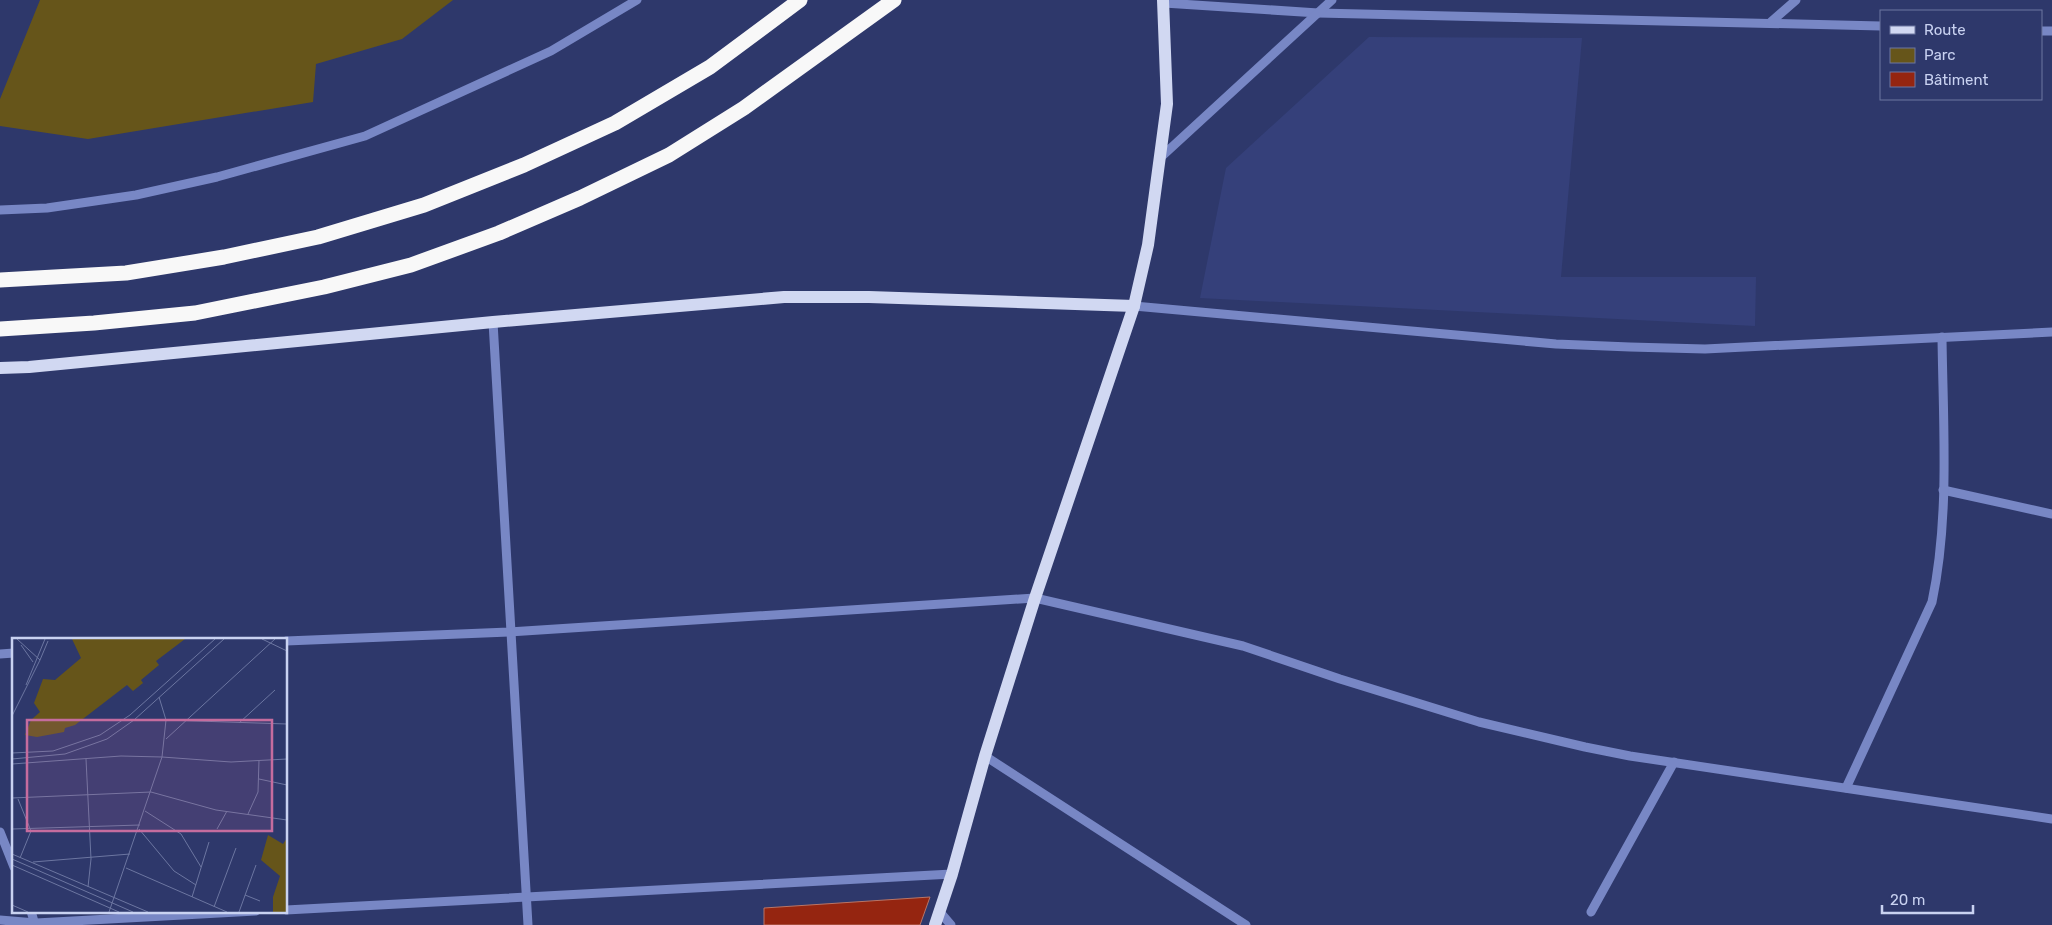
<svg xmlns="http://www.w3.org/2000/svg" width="2052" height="925" font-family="Rubik,sans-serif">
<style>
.built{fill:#35407a}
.green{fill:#66551a}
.building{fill:#952510;stroke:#b97566}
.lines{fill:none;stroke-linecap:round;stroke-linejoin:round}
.minor{stroke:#7887c5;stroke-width:9}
.major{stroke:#d1d8f2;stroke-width:12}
.highway{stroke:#f8f8f8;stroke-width:15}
.inset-road{fill:none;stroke:#6c76a1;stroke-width:1}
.view{fill:#c56c9e;fill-opacity:0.15;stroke:#c56c9e;stroke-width:2.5}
.inset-edge{fill:none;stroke:#c9d2f1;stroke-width:2.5}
</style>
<rect width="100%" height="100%" fill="#2e386b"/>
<path class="built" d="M1369,37L1582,38L1561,277H1756L1755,326L1200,298L1226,168Z"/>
<path class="green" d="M40,0H453L402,39L316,64L313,102L88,139L0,126V99Z"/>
<path class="building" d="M930,897L920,925H764V908Z"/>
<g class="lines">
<g class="minor">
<path d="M1164,3L1318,13L1881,26"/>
<path d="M1771,22L1796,0"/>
<path d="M2041,31H2052"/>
<path d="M1160,158L1332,0"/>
<path d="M0,210L47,208L136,195L217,177L365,136L551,51L637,0"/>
<path d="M1134,306L1556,344L1630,347L1705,349L2052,332"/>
<path d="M493,322L528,925"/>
<path d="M1943,490L2052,514"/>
<path d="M286,641L509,632L1035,598L1243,646L1340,679L1479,722L1585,747L1630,756L2052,819"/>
<path d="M0,654L14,653"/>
<path d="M985,756L1246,925"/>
<path d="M1846,788L1932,602C1950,517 1943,423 1942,337"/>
<path d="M0,832L14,867"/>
<path d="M286,910L952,874"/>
<path d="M31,911L35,925"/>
<path d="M939,911L951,925"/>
<path d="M1591,912L1674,762"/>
<path d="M0,920L36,923L256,911"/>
</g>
<g class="major">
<path d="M0,368L29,367L493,322L784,297H869L1134,306"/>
<path d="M935,925L952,874L985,756L1035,598L1134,306L1148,245L1167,104L1163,0"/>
</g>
<g class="highway">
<path d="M0,280L126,273L224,257L318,237L424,205L524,165L615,123L710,67L800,0"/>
<path d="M0,329L94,323L195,313L324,287L411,265L499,233L580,198L669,155L744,108L894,0"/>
</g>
</g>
<g transform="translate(12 638)">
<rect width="275" height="275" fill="#2e386b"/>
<path d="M60,1H173L144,23L147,27L129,42L131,45L121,53L115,47L63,87L53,90L52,94L25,99L13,97L19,82L28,74L22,65L31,41L43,42L69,20ZM256,197L271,206L275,200V274H261V259L268,238L249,222Z" fill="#66551a"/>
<path class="inset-road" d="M250,1L275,13M9,7L21,24M28,22L36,3M14,47L33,1M0,78L28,22L5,1M154,82L275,86M227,85L263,52M154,101L263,1M0,115L41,113L88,97L118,77L203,1M150,119L219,124L275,121M0,121L53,116L95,101L122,82L212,1M74,121L79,221L76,249M0,126L109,118L150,119M247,141L275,147M0,160L139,154L204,172L275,182M6,161L19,193L8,220M133,173L169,196L189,229M236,176L246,154L247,122M0,191L128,187M127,191L162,233L184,247M205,191L215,173M0,216L136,274M0,221L121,274M21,224L118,216M0,227L107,274M114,230L215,274M233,257L248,263M180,259L197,204M0,267L16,274M202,269L224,210M97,274L150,119L154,82L147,59M227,274L244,227"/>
<path class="view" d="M15,82H260V193H15Z"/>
<rect width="275" height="275" class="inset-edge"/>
</g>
<rect x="1880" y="10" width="162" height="90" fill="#2e386b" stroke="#6c76a1"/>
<rect x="1890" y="26" width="25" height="8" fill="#d1d8f2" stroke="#6c76a1"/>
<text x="1924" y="35" font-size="15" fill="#c9d2f1">Route</text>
<rect x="1890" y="48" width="25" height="15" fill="#66551a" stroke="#6c76a1"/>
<text x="1924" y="60" font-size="15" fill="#c9d2f1">Parc</text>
<rect x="1890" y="72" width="25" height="15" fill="#952510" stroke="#6c76a1"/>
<text x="1924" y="85" font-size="15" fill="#c9d2f1">Bâtiment</text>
<path d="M1882 905v8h91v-8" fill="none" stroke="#c9d2f1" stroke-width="2.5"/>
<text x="1890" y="905" font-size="15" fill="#c9d2f1" stroke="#2e386b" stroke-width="4" paint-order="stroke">20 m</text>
</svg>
